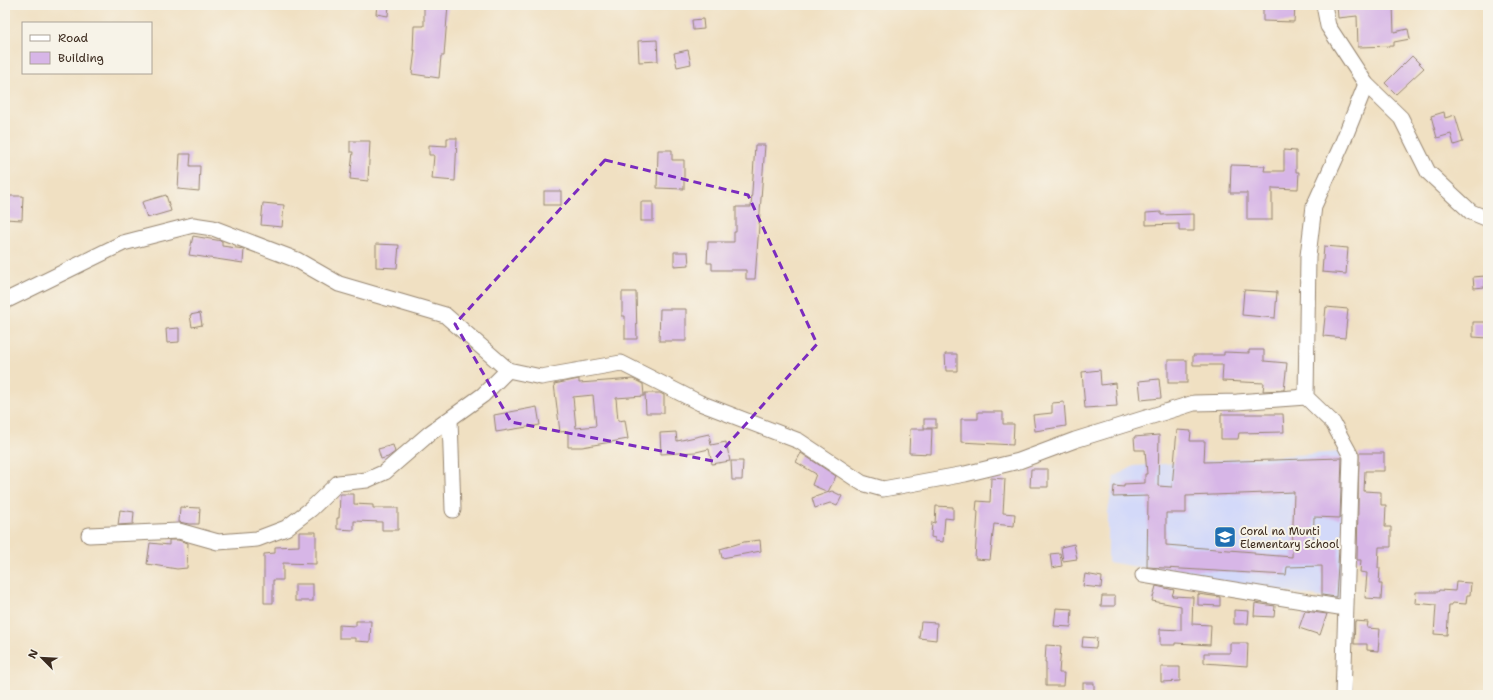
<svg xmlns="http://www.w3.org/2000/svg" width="1493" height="700" font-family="'Shantell Sans',sans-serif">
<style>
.built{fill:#d3d9f9}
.building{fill:#d7b6e7;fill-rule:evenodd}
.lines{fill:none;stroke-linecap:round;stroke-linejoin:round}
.minor-casing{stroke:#968570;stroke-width:17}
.minor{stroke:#fff;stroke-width:15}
.marked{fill:none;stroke:#7b2cbf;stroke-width:3;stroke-dasharray:8 5;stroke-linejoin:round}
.labels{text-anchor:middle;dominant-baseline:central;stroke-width:4;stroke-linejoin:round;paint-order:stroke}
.poi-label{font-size:11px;fill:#3b2a1e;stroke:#f7f3e8;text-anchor:start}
</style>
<rect width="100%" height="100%" fill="#f7f3e8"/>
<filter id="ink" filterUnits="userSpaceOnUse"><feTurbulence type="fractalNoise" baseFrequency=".025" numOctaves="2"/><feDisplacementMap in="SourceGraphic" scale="8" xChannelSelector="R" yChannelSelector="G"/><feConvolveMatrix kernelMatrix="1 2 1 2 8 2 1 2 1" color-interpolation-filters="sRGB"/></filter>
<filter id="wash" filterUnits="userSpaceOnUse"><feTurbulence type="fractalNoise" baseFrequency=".012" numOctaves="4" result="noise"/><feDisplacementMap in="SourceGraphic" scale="16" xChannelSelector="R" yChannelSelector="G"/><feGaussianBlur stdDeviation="0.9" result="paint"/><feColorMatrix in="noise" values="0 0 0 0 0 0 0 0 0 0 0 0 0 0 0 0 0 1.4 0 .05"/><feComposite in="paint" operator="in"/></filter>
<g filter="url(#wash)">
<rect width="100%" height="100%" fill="#f0e0c2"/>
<path class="built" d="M1340,452L1343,462L1342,601L1108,562V512L1114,477L1134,466Z"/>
<g id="blocks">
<g class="building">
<path d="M377,5H389L388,16L376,14Z"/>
<path d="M424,5H448L444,56H441L439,78L412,74L415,50H413L414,26H424Z"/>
<path d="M1263,5H1295L1294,22L1263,21Z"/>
<path d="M1337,5H1393L1394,32L1408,29L1410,39L1394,42V46L1358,47L1357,16L1338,18Z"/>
<path d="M703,19L704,29L693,30L692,20Z"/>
<path d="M657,40L658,61L639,62L638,41Z"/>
<path d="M688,50L691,64L677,67L674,53Z"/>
<path d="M1412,56L1424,68L1396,94L1385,83Z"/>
<path d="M1444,112L1445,118L1455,115L1463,142L1454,145L1451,134L1437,138L1431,116Z"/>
<path d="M447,138H457L455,181L432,179L434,155H429V145L447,146Z"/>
<path d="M350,141H370L368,181L350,179L353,152H350Z"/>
<path d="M755,145H765L755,279H746V270H712V263H707L708,242H734V232H736V207H751Z"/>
<path d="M658,150H672V160H684V189L657,188Z"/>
<path d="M1284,150L1296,151V172H1299L1298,189L1272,188V220H1247V193H1230L1231,165L1265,166L1264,171H1284Z"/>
<path d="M180,154H191L190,166H200L199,191L178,189Z"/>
<rect x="544" y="191" width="17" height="14"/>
<path d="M166,195L171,211L147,218L142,202Z"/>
<path d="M5,196H23L22,220L5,219Z"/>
<rect x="641" y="202" width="12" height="19"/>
<path d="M263,203L284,205L282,227L261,225Z"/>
<path d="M1161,212V215L1194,214V231H1179V224L1146,225V213Z"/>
<path d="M193,236L222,241V246L244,249L243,263L189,255Z"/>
<path d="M376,244L399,245L397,268L376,267Z"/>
<path d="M1324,246L1348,248L1346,274L1322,272Z"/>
<path d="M674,252H688L689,265L674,266Z"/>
<path d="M1485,276V287L1474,288L1473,277Z"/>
<path d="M1244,290L1277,292L1275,318L1242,315Z"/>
<path d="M622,292H636L637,339H625V316H622Z"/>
<path d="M1326,307L1348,309L1345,338L1323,336Z"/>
<path d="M660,309H686V341H659Z"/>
<path d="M200,313L202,325L192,327L190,315Z"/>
<path d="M1473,322H1488V338L1473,337Z"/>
<path d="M179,328V342L167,343L166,329Z"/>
<path d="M1249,350H1264V361L1287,363L1284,390L1263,391L1264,383L1222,381L1223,365H1193V355H1224V352L1249,353Z"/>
<path d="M945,354H957V371H946Z"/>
<rect x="1168" y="360" width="19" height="23"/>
<path d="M1100,370L1101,385L1115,383L1117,406L1085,408L1082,372Z"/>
<path d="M579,379V383L633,379L643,384L644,396L616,398L618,421L625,420L628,439L582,447H568V431L560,432L554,384ZM593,395L596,426L576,428L573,397Z"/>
<path d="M1159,379L1161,398L1141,400L1139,381Z"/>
<path d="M645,393H660L664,395V413H646Z"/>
<path d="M1064,402L1066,426L1035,431L1033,415L1052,413V403Z"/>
<path d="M537,407L540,425L496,432L494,415Z"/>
<path d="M978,412H1003V424H1014L1013,445L961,442V419H978Z"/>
<path d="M1221,414H1283L1284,432L1239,433L1238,439H1221Z"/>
<rect x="924" y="419" width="12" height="9"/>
<path d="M910,429H932L931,454L909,453Z"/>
<path d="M1177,430L1191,431L1190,441H1205L1204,462L1342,458L1340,518L1314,517L1313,546L1339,548L1336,597L1322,595V566L1287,567L1286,575L1147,567L1148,496L1113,497L1114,486L1124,487V484L1145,483V474H1147L1145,450H1135L1134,437L1159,435L1158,486L1172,487ZM1294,492L1292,557L1254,554V552L1166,545V513H1186V496Z"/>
<path d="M676,432L677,441L709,434L711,445L726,442L730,461L712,464L709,449L696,452L661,454L660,433Z"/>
<path d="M393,445L395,452L388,457L381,459L378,449Z"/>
<path d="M801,453L836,476L828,492L812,485L816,474L796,462Z"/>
<path d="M1359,453H1384V471H1365L1364,491L1381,492V505H1386L1385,527H1391V547H1379L1378,568H1380L1379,584H1382L1381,599L1365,598L1367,573L1360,572L1361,560H1357Z"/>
<path d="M731,461H743L742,480H732Z"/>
<path d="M1031,469H1048V487H1030Z"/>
<path d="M991,478L1005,479L1003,513L1015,514L1014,526L994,524L990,560L975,559L978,511H976L977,501L990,502Z"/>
<path d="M832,491L842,496L837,506L830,503L815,508L812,498Z"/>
<path d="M340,494H354V504L373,505V508H398V530H382V522L354,521V530L337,529V518H339Z"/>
<path d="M936,506L953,507V519L945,518L943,542L935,541V538L931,537L932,522L935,523Z"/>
<path d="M180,507L200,508L199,524H189L179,522Z"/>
<path d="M120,510L134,512L133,524L118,525Z"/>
<path d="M299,532H316V564L283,563V580H273V603H264V554L275,553V547L299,546Z"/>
<path d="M169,540H178L188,543L187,568L177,569L147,564L150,543L169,545Z"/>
<path d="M760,540L761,551L722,558L720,549L744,542Z"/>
<path d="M1074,544L1077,559L1063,561L1061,547Z"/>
<path d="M1060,553L1062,566L1052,568L1050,554Z"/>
<path d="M1085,574L1102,577L1101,588L1083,586Z"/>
<path d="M1456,582L1471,583L1470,595H1467L1466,604L1452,603V605H1449L1447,635L1434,634L1436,605L1415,603L1416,592H1438L1439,590L1455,591Z"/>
<rect x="295" y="584" width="18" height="17"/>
<path d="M1156,586L1174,590L1172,596L1193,597L1192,624L1211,625L1210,645L1175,643V645H1160V629L1181,630V606L1152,601Z"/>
<path d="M1198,594L1220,597V606L1198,605Z"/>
<path d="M1102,596H1115V606H1101Z"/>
<path d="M1255,603L1275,606L1274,617L1254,616Z"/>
<path d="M1056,608L1072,609L1071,627L1054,626Z"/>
<path d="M1234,610L1249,611L1248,624H1234Z"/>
<path d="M1305,611L1327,614L1320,635L1299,628Z"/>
<path d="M356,621H371L370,642L355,641V638H339V625L356,626Z"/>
<path d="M1355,621L1368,622L1367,628L1380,629L1378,651L1367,650V644H1354Z"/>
<path d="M921,622L937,623L936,640L919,638Z"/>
<path d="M1083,637L1097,638L1096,648L1082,647Z"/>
<path d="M1230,643H1248L1247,666L1204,663V653H1230Z"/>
<path d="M1046,645L1061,646L1059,673H1064L1063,686H1046V662H1045Z"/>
<path d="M1161,667H1180V681L1161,682Z"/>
<rect x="1083" y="683" width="11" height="11"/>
</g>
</g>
</g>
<g filter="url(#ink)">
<use href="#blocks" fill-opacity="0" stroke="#968570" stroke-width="1"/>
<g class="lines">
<g class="minor-casing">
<g id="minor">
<path d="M1324,5L1328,26L1366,84L1401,118L1428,172L1471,212L1488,219"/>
<path d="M5,301L123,243L193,225L213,228L297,260L339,284L445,315L508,370L541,377L621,363L700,403L799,441L862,483L883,489L965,474L1019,461L1075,440L1194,403L1237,402L1306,397"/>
<path d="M450,419L453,510"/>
<path d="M89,535L179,531L218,542L257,539L286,528L311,509L338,483L367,480L385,472L430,433L483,395L508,370"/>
<path d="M1143,575L1345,608"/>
<path d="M1343,695L1351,456L1333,423L1306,397L1308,256L1314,206L1342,144L1366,84"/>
</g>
</g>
<use href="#minor" class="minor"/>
</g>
</g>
<path class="marked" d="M605,160L748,195L817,344L713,461L511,422L455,324Z"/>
<defs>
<g id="school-square" transform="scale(1.15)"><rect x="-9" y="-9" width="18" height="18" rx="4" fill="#1f6fb2" stroke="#f7f3e8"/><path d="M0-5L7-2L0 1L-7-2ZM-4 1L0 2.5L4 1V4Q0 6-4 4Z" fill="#fff"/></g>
</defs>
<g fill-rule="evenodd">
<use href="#school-square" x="1225" y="537"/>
</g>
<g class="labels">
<g class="poi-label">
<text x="1240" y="531">Coral na Munti<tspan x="1240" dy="13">Elementary School</tspan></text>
</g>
</g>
<rect width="1493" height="700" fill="none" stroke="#f7f3e8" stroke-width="20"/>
<rect x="22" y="22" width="130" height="52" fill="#f7f3e8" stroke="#aca397"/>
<rect x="30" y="35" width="20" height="6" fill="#ffffff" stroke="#aca397"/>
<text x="58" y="42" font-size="12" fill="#3b2a1e">Road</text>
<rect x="30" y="52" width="20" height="12" fill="#d7b6e7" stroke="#aca397"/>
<text x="58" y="62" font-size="12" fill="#3b2a1e">Building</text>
<g transform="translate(42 658) rotate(294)" stroke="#f7f3e8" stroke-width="3" paint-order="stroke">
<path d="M0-3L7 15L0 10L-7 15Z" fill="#3b2a1e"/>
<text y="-6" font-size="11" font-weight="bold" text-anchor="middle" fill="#3b2a1e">N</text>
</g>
</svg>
